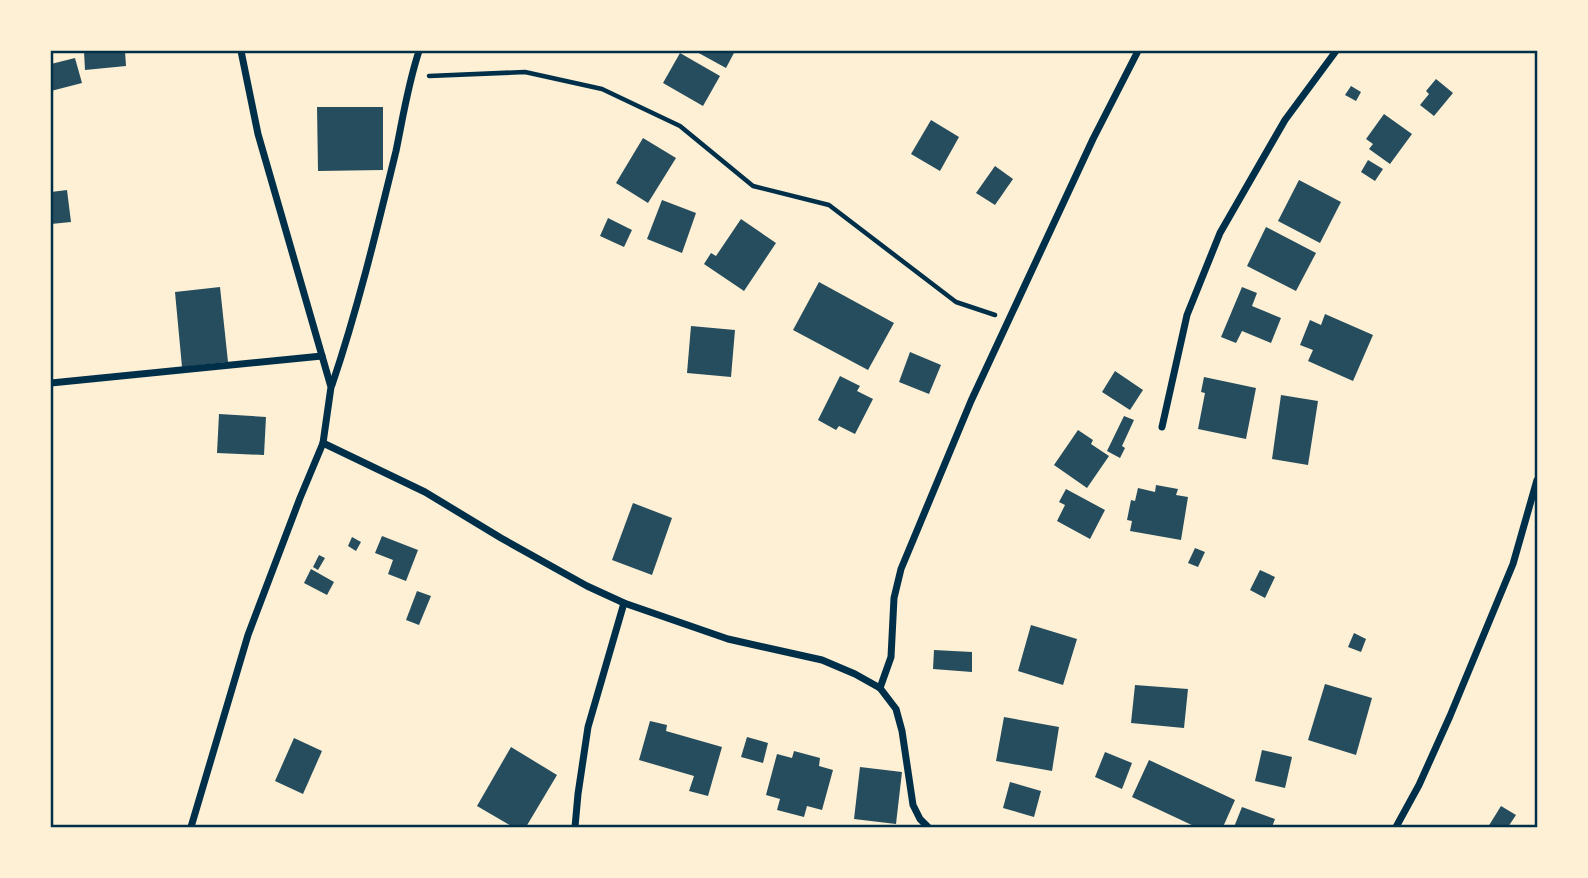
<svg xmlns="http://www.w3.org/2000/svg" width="1588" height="878" font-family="'Varela Round',sans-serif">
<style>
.building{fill:#264d5e}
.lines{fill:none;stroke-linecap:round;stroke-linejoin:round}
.path{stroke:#003049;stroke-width:4.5}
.minor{stroke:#003049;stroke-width:7}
.neatline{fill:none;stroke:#003049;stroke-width:2.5}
</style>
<rect width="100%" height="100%" fill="#fdf0d5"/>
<g class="building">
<path d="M84,51H125L126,66L85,70Z"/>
<path d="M695,51H735L726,68Z"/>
<path d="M680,53L720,76L703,106L663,83Z"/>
<path d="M75,58L82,83L51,91V64Z"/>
<path d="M1436,79L1453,93L1434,116L1420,105L1429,94L1426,91Z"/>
<path d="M1351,86L1361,92L1356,101L1345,95Z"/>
<path d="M317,107H383V170L318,171Z"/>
<path d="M1384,114L1412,134L1390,164L1369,149L1373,144L1366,139Z"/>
<path d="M931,120L959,137L940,171L911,154Z"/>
<path d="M643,138L676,158L648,203L616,183Z"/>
<path d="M1368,160L1383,169L1375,181L1361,172Z"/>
<path d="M995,166L1013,179L995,205L976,193Z"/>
<path d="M1299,180L1341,202L1320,243L1278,221Z"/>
<path d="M67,190L71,222L51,224V192Z"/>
<path d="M662,200L696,213L682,253L647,239Z"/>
<path d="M608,218L632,230L624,247L600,236Z"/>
<path d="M741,219L776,243L744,291L704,264L711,253L716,256Z"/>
<path d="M1266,227L1316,253L1296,291L1247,266Z"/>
<path d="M819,282L894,323L868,370L793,330Z"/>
<path d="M220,287L228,362L182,367L175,292Z"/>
<path d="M1242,287L1257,293L1252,306L1281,318L1271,343L1242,331L1236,343L1221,337Z"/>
<path d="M1325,314L1373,335L1353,381L1308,361L1313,350L1300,345L1310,320L1321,325Z"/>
<path d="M691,326L735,330L731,377L687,373Z"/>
<path d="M910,352L941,365L929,394L899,382Z"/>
<path d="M1115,371L1143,390L1130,410L1102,392Z"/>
<path d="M840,376L860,386L857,391L873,399L855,434L839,426L836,430L818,420Z"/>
<path d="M1204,377L1256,388L1246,439L1198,429L1205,393L1201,392Z"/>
<path d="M1281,395L1318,401L1308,465L1272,459Z"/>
<path d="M219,414L266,417L264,455L217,453Z"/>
<path d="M1124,416L1134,420L1122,446L1125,448L1120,458L1107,451Z"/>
<path d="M1078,430L1093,440L1091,444L1109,456L1087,488L1054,465Z"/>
<path d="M1156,485L1178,489L1176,495L1188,497L1181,540L1130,531L1132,521L1127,520L1131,500L1135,501L1138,488L1155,492Z"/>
<path d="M1066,489L1105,510L1090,539L1057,521L1065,505L1059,502Z"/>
<path d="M633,503L672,518L652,575L612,560Z"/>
<path d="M382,536L418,550L406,581L388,574L393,560L375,553Z"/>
<path d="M352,537L361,542L356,551L348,546Z"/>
<path d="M1195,548L1205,552L1198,567L1188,563Z"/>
<path d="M319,555L325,558L318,570L313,567Z"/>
<path d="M311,569L334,582L327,595L304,583Z"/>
<path d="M1260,570L1275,577L1265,598L1250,590Z"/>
<path d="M417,591L431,596L419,625L406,620Z"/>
<path d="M1031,625L1077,639L1063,685L1018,671Z"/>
<path d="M1354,633L1366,639L1361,652L1348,647Z"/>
<path d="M934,650L972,652V672L933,669Z"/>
<path d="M1325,684L1372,698L1356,755L1308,740Z"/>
<path d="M1135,685L1188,689L1184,728L1131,723Z"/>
<path d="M1004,717L1059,727L1052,771L996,761Z"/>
<path d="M650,721L667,725L666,731L722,747L708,796L689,791L694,776L639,760Z"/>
<path d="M747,737L768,743L763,763L741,757Z"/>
<path d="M294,738L322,751L303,794L275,781Z"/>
<path d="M511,747L557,775L526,827H513L477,806Z"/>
<path d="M1262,750L1292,757L1285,788L1255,781Z"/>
<path d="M794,751L820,758L819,766L833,770L822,810L807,806L804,817L777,810L780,799L766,795L777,754L792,758Z"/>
<path d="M1105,752L1132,763L1122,789L1095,777Z"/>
<path d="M1149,760L1235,800L1223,827H1196L1132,797Z"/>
<path d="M860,767L902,772L896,824L854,819Z"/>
<path d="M1010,782L1041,791L1034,817L1003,808Z"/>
<path d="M1501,806L1516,815L1508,827H1488Z"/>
<path d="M1242,807L1275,819L1272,827H1234Z"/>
</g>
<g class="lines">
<path class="path" d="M429,76L525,72L602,89L680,126L753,186L829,205L956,302L995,315"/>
<g class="minor">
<path d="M51,383L322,356"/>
<path d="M332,385C358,308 377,229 396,151C403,117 408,84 419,51"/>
<path d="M1162,427L1187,315L1220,233L1285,120L1336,51"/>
<path d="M323,443L425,492L501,538L587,586L624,603L728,639L822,660L855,674L880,688L896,709L902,731L913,805L920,819L928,827"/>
<path d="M880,688L891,657L894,598L901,569L971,401L1093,139L1138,51"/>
<path d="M191,827L248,635L300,498L323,443L331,387L258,134L241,51"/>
<path d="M575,827L578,794L588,727L624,603"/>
<path d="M1396,827L1419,785L1450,716L1513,564L1537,480"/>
</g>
</g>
<rect width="1588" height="878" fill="none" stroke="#fdf0d5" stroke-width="105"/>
<rect x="52" y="52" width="1484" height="774" class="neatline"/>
</svg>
